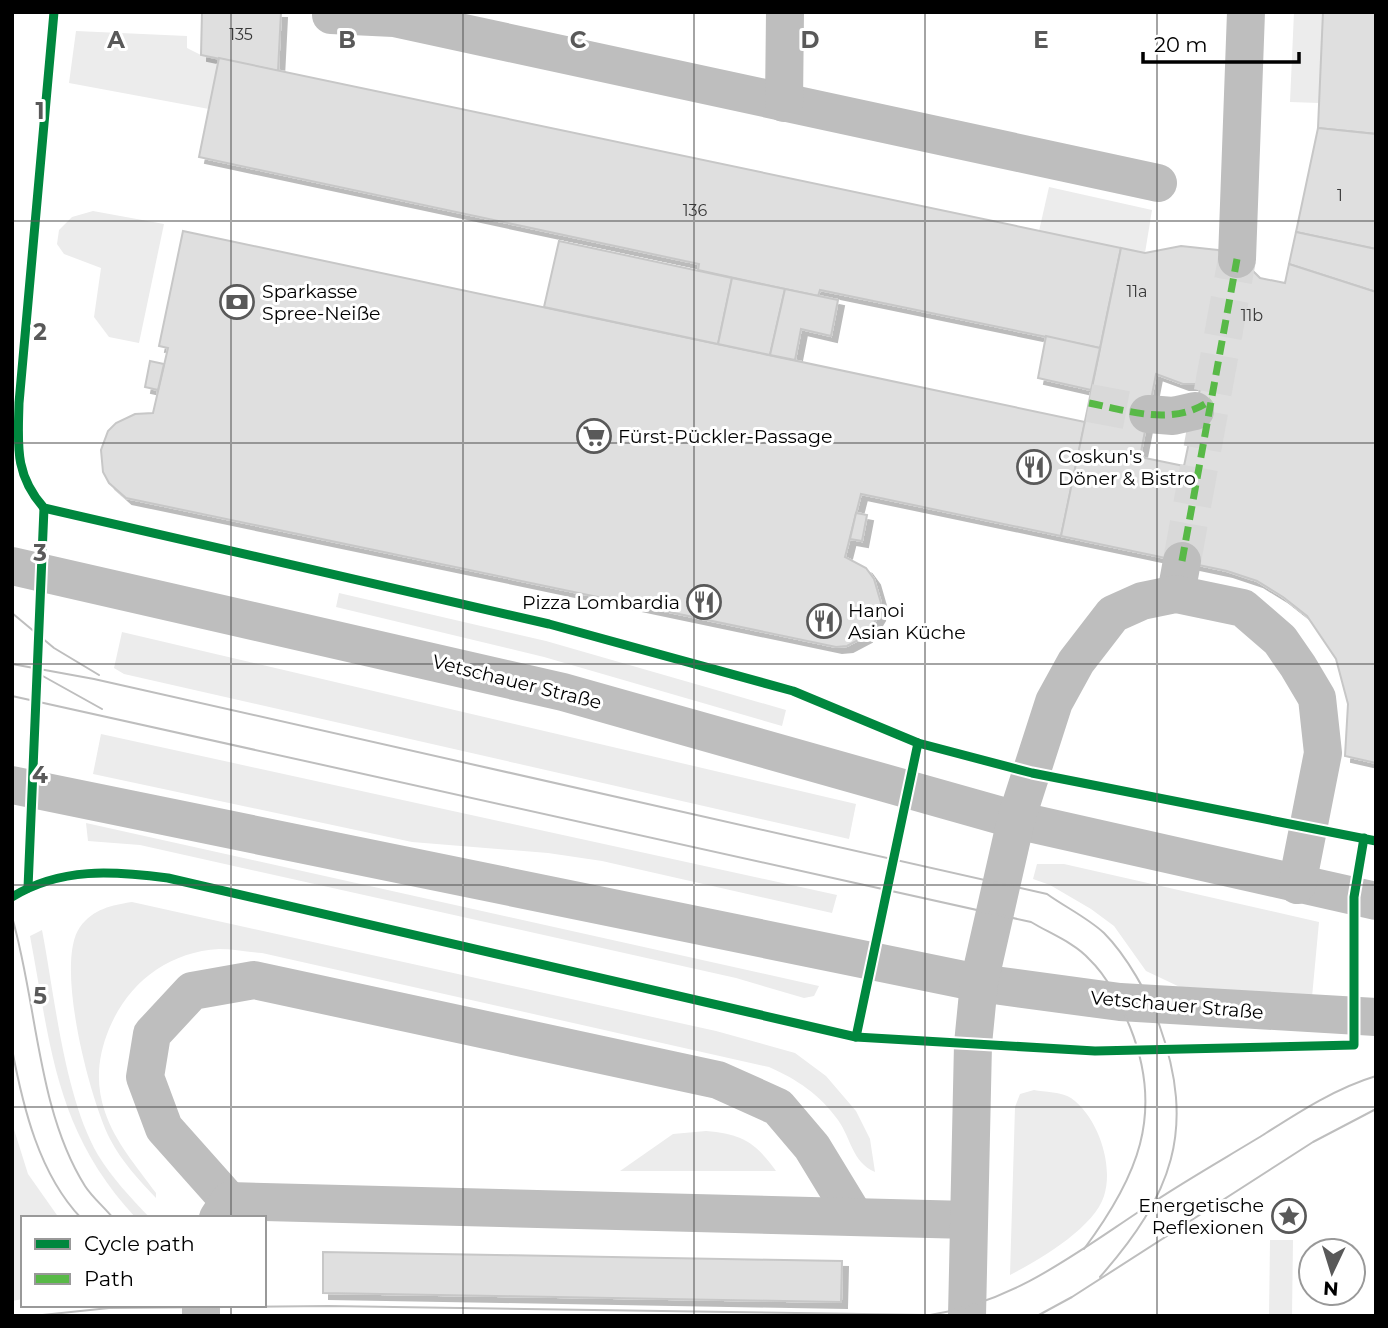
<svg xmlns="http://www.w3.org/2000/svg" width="1388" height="1328" font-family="Montserrat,sans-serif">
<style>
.green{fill:#ececec}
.building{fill:#dfdfdf;stroke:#c7c7c7;stroke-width:2;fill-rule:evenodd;filter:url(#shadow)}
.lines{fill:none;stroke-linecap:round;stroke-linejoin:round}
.minor-tunnel{stroke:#d9d9d9;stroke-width:38;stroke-dasharray:38 19;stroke-linecap:butt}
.minor{stroke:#bebebe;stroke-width:38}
.tram{stroke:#bebebe;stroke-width:2}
.quiet{stroke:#58b947;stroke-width:7;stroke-dasharray:14 7;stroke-linecap:butt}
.cycleway-casing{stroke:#fff;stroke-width:13}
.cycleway{stroke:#00873e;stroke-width:9}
.grid{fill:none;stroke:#595959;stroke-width:2;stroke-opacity:0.55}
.labels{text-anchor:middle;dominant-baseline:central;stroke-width:6;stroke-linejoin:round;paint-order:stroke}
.number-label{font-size:16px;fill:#383838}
.poi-label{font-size:19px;fill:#000;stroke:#fff;text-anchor:start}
.street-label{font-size:19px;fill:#000;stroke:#fff}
.grid-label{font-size:23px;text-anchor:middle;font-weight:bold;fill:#595959;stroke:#fff;stroke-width:6;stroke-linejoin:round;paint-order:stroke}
</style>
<defs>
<filter id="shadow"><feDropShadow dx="6" dy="6" stdDeviation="0" flood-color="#0004"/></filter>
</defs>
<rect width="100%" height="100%" fill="#fff"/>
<g class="green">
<path d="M1294,12H1323L1319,103L1290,102Z"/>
<path d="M76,31L187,36V48L201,55L219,58L209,109L69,83Z"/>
<path d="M1049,187L1152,210L1145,253L1039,231Z"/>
<path d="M93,211L164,224L139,343L109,337L94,317L101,268L64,254L57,244L59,230L72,217Z"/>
<path d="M339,593L546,641L786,710L782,726L544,657L336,607Z"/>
<path d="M122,632L856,804L849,839L124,674L114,668Z"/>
<path d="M101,734L837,895L832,913L602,861L548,853L412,842L93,774Z"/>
<path d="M86,823L819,986L814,996L804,998L736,978L140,845L88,841Z"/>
<path d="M1037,864H1064L1319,922L1312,997L1182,988L1146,971L1114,926L1091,909L1050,885L1033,879Z"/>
<path d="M132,902L716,1031L795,1053L826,1076L856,1111L870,1139L875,1172C852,1162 851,1138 838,1120C819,1094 798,1080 769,1067L262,953C248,952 233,949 219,949C168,952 128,983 109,1029C98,1056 95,1083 105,1112C115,1142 137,1167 156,1193V1198C139,1180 122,1162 110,1139C90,1100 54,963 80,927C93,909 112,905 132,902Z"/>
<path d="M42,930C55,997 64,1096 98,1155C112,1178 131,1198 150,1218H136C55,1131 51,1047 30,936Z"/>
<path d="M1034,1090C1044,1092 1062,1092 1071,1098C1098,1117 1114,1165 1104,1196C1094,1228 1039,1260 1010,1275L1015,1107L1020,1094Z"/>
<path d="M12,1123L28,1174L59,1218H23V1299L12,1301Z"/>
<path d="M706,1131C742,1134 755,1142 776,1171H620L673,1134Z"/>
<path d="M1270,1240H1293L1292,1316H1269Z"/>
</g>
<g class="building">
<path d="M202,12H281L278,71L201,55Z"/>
<path d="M1323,12H1376V134L1318,128Z"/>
<path d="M219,58L1121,248L1100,348L820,290L818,296L785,289L698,270L699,264L199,157Z"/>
<path d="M1318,128L1376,134V249L1296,232Z"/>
<path d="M183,231L1085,422L1061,536L861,494L845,557L866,568L874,579L881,603L879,615L866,636L847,646L836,647L126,498L109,483L103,472L101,450L108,431L116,423L135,414L153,413L168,348L159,346Z"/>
<path d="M1296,232L1376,249V292L1289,264Z"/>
<path d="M559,241L732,278L718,344L544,307Z"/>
<path d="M1181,246L1218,250L1249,267L1260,278L1285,283L1289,264L1376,292V763L1345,756L1348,704L1336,659L1307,616L1283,597L1257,581L1227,571L1061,536L1121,248L1145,253ZM1156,374L1183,384H1201L1184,466L1140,457Z"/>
<path d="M732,278L785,289L770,355L718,344Z"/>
<path d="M785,289L838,300L831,336L801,329L795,360L770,355Z"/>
<path d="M1046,336L1100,348L1091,390L1038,378Z"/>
<path d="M150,361L164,364L158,390L145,387Z"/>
<path d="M856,513L867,515L862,541L850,539Z"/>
<path d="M323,1252L842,1261L841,1302L323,1293Z"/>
</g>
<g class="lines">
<g class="minor-tunnel">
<path d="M1089,403L1148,414"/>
<path d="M1182,561L1237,259"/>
</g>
<g class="minor">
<path d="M331,15L394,18L1158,183"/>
<path d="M784,103L785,12"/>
<path d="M1237,259L1246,12"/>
<path d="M1148,414L1173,416L1195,411"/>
<path d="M12,566L563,692L1016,820L1376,901"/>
<path d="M1176,594L1182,561"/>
<path d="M12,785L979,983L1120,1002L1376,1017"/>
<path d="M229,1201L164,1128L145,1077L152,1034L192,991L254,980L718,1080L778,1107L812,1147L854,1216"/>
<path d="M218,1218L229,1201L969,1220"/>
<path d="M201,1316V1305"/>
<path d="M967,1316L973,1044L979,983L1016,820L1054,702L1076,662L1113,614L1142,601L1176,594L1243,608L1280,640L1298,666L1317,698L1323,753L1297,885"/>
</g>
<g class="tram">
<path d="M12,613L54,648L99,675"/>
<path d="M12,664L94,679L1047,894C1065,907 1088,918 1104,933C1126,955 1149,995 1159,1024C1197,1130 1172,1195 1100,1277"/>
<path d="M32,670L102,709"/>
<path d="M12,696L1031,922C1049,933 1075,943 1089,959C1108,977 1120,1003 1130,1027C1165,1114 1137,1178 1084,1249"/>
<path d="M12,917C37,1002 37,1110 85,1186C92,1197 104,1207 113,1218"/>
<path d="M12,1049C23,1107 39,1174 81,1218"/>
<path d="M33,1316L109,1308L328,1306L930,1315C1019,1301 1081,1249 1155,1201C1190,1178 1227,1157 1263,1135C1299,1112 1336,1088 1376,1076"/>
<path d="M1037,1316L1072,1297L1313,1142L1376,1109"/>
</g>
<g class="quiet">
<path d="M1089,403C1130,411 1174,427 1211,400"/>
<path d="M1182,561L1237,259"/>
</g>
<g class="cycleway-casing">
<g id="cycleway">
<path d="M54,12L19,403C18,445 14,474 44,508L549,624L793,691L918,743L1032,773L1376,841"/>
<path d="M28,888L44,508"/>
<path d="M12,897C61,867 113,871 168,878L856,1037L1095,1051L1354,1045V897L1364,838"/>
<path d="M856,1037L918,743"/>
</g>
</g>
<use href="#cycleway" class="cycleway"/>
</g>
<path class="grid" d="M231,12V1218M463,12V1316M694,12V1316M925,12V1316M1157,12V1316M12,221H1376M12,443H1376M12,664H1376M12,885H1376M12,1107H1376M231,1305V1316"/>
<defs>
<g id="bank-ring" transform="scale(1.75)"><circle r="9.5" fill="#fff" stroke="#595959" stroke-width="1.5"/><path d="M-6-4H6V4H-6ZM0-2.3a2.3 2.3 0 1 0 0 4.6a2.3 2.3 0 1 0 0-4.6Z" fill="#595959"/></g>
<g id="supermarket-ring" transform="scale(1.75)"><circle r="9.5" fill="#fff" stroke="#595959" stroke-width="1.5"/><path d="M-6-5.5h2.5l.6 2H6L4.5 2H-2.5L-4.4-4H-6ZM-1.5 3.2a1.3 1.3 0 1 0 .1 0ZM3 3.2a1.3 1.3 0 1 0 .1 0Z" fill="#595959"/></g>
<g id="restaurant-ring" transform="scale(1.75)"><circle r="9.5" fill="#fff" stroke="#595959" stroke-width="1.5"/><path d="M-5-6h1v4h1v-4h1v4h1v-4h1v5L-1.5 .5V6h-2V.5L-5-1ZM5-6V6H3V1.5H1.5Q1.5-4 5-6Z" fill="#595959"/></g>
<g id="sight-ring" transform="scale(1.75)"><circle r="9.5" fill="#fff" stroke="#595959" stroke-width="1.5"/><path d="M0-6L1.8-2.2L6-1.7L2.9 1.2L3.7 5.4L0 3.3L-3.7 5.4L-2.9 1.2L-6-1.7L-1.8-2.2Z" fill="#595959"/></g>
</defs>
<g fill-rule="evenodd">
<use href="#bank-ring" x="237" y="302"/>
<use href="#supermarket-ring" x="594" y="436"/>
<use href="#restaurant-ring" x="1034" y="467"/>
<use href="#restaurant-ring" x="704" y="602"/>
<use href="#restaurant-ring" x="824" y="621"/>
<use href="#sight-ring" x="1289" y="1216"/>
</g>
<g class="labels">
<g class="number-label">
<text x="241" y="34">135</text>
<text x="1340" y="195">1</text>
<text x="695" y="210">136</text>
<text x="1137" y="291">11a</text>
<text x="1252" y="315">11b</text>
</g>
<g class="poi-label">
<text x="262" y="291">Sparkasse<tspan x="262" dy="22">Spree-Neiße</tspan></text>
<text x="618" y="436">Fürst-Pückler-Passage</text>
<text x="1058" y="456">Coskun's<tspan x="1058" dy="22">Döner &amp; Bistro</tspan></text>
<text x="680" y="602" text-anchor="end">Pizza Lombardia</text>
<text x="848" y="610">Hanoi<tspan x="848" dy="22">Asian Küche</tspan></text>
<text x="1264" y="1205" text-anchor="end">Energetische<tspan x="1264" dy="22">Reflexionen</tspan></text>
</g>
<g class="street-label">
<text transform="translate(517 682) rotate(14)">Vetschauer Straße</text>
<text transform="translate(1177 1005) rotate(5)">Vetschauer Straße</text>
</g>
</g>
<g class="grid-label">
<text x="116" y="48">A</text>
<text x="347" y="48">B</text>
<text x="578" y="48">C</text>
<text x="810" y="48">D</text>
<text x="1041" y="48">E</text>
<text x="40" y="119">1</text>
<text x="40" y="340">2</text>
<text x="40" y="561">3</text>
<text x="40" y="783">4</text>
<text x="40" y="1004">5</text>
</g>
<rect width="1388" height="1328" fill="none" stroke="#000000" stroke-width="28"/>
<rect x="21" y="1216" width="245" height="91" fill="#ffffff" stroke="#999999" stroke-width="2"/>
<rect x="35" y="1239" width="35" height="10" fill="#00873e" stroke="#999999" stroke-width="2"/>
<text x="84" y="1251" font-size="21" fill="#000000">Cycle path</text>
<rect x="35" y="1274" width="35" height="10" fill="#58b947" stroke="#999999" stroke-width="2"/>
<text x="84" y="1286" font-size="21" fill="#000000">Path</text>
<g transform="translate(1332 1272) rotate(184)"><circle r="33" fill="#ffffff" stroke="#999999" stroke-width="2"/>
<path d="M0-5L12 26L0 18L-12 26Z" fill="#595959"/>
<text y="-10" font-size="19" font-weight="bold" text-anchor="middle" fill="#000000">N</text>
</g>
<path d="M1143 52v10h156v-10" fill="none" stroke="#000000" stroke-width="3.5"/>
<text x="1154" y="52" font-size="21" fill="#000000" stroke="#ffffff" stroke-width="5" paint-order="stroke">20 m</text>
</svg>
